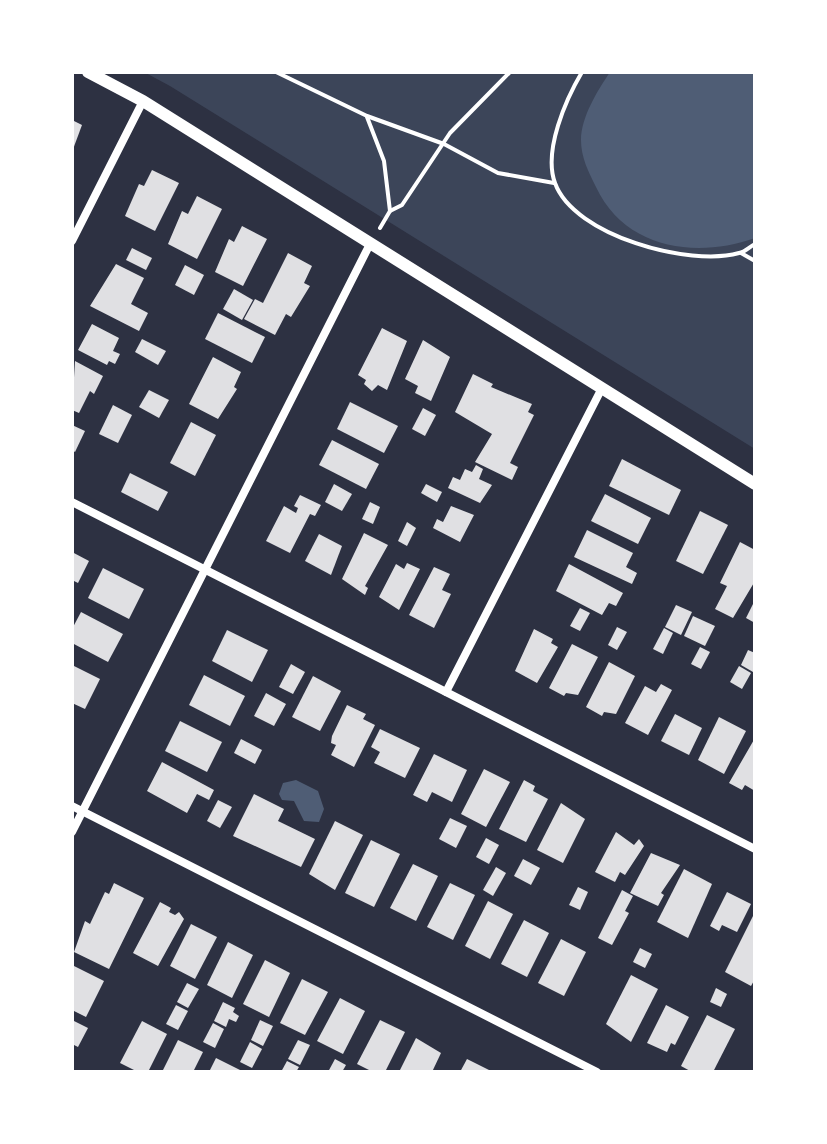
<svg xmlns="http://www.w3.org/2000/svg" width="827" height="1144" font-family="'PT Sans',sans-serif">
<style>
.green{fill:#3c4559}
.water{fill:#4f5d75}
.building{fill:#e0e0e3}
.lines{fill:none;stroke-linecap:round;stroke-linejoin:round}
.path{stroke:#fff;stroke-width:4}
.minor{stroke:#fff;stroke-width:8}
.tertiary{stroke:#fff;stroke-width:12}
</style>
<rect width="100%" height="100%" fill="#2d3142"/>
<path class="green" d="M144,72H755V449L170,86Z"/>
<g class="water">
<path d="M610,72H755V238C696,259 625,249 596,187C588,171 581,157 581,140C581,117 598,90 610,72Z"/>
<path d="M296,780L318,791L324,809L319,822L304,821L294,801L282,800L279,794L283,783Z"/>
</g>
<g class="building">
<path d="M72,120L82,125L72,152Z"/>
<path d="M152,170L179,183L155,231L125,216L139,184L144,186Z"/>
<path d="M197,196L222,209L197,259L168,244L182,211L188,214Z"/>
<path d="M242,226L267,239L243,286L215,272L229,239L234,242Z"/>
<path d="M132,248L152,258L146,270L126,260Z"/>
<path d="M288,253L312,266L304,283L310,286L291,317L286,314L275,335L244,319L255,299L263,303Z"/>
<path d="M116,264L144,278L131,304L148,313L139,331L90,306Z"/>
<path d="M185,265L204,275L194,295L175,285Z"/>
<path d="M234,289L253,300L242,320L223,309Z"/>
<path d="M218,313L265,337L252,363L205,339Z"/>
<path d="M92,324L119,338L113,351L120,354L115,364L109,361L107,365L78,350Z"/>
<path d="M382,328L407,341L387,390L378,385L372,391L364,384L366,380L358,375Z"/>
<path d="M142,339L166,351L158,365L135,352Z"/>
<path d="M423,340L450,357L431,401L415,393L418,386L405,379Z"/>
<path d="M213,357L241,372L234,387L237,389L218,419L189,404Z"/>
<path d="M75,361L103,376L94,394L90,391L79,413L72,410Z"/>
<path d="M473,374L493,384L491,387L532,404L528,412L534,415L510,463L518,467L512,480L475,462L492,434L455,412Z"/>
<path d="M149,390L169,400L159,418L139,407Z"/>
<path d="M350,402L398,426L384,453L337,429Z"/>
<path d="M113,405L132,415L118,443L99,434Z"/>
<path d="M423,408L436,415L425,436L412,429Z"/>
<path d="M191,422L216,435L195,476L170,463Z"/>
<path d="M72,425L85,431L75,452L72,450Z"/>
<path d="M332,440L379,464L366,489L319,465Z"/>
<path d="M622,459L681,490L669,515L609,486Z"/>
<path d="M476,465L483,469L479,479L492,485L480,503L448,488L453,477L460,480L465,469L472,472Z"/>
<path d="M130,473L168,492L158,511L121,492Z"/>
<path d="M334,484L352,494L342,511L325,502Z"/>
<path d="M426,484L442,492L437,502L421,493Z"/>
<path d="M605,494L651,518L638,544L591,521Z"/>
<path d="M300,495L321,505L315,516L310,514L290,553L266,541L284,506L296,513L298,508L294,506Z"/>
<path d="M370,502L380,507L373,524L362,519Z"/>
<path d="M451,506L474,515L460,542L433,528L437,519L443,522Z"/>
<path d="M700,511L728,525L703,574L676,561Z"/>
<path d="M407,522L416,528L407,546L398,541Z"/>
<path d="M587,530L633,553L626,567L637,573L632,584L574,557Z"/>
<path d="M364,533L388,545L365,586L368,588L365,595L342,579Z"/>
<path d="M319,534L342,546L331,575L305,561Z"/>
<path d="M740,542L755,550V581L733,618L715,609L727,586L720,583Z"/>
<path d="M72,552L89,561L78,583L72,580Z"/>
<path d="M407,563L420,569L399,610L379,597L396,564L404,569Z"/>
<path d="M569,564L623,593L616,606L609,603L602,615L556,591Z"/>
<path d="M434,567L450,574L442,590L451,594L434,628L409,615Z"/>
<path d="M103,568L144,589L129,619L88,598Z"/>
<path d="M755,600V623L746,618Z"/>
<path d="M676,605L692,612L681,635L665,627Z"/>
<path d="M580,608L590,613L580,631L570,626Z"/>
<path d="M81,612L123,634L108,662L72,643V629Z"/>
<path d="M693,616L715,626L705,646L684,636Z"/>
<path d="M617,627L627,632L617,650L608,645Z"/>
<path d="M664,628L673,633L663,654L653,649Z"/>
<path d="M534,629L553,639L551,643L558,647L537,683L515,671Z"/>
<path d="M227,630L268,650L252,682L212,661Z"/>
<path d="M572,644L598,657L578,695L566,693L564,696L549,688Z"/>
<path d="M700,647L710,652L701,669L691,664Z"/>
<path d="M748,650L755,653L753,672L741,665Z"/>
<path d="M609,662L635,676L616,714L604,712L602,716L586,707Z"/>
<path d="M291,664L305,672L293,694L279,687Z"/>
<path d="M72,665L100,679L85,709L72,703Z"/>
<path d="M739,666L751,673L742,689L730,682Z"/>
<path d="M204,675L245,696L230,726L189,705Z"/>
<path d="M313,676L341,691L320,731L292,717Z"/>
<path d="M661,684L672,690L648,735L625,723L645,686L656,692Z"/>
<path d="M266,693L286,704L274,726L254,716Z"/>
<path d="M347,705L366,714L363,719L375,725L354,767L331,755L336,745L331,743L332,736Z"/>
<path d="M675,714L702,728L689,755L661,741Z"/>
<path d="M719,717L746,731L724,774L698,760Z"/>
<path d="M180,721L222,742L207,772L165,751Z"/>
<path d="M380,729L420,748L405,778L374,763L380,752L371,747Z"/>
<path d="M755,738V791L745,785L742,790L729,783Z"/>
<path d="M241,739L262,750L255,764L234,753Z"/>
<path d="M434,754L467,770L452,802L432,792L427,802L413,795Z"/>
<path d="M162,762L214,790L209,800L197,794L187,813L147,791Z"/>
<path d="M484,769L510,782L486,827L461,814Z"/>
<path d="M524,780L535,786L533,791L548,799L526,842L499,829Z"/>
<path d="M254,794L284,809L278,821L315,839L301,867L233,836Z"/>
<path d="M218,800L232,807L220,828L207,821Z"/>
<path d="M561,803L585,819L563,863L537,850Z"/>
<path d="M450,818L467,826L456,848L439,839Z"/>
<path d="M335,821L363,835L335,890L309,874Z"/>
<path d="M616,832L634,845L639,839L644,846L625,875L620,872L615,882L595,872Z"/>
<path d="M486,838L499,845L489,864L476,857Z"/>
<path d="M371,840L400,854L374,907L345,893Z"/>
<path d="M651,853L680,865L661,893L664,895L658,906L630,893Z"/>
<path d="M523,859L540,868L531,885L514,876Z"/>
<path d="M413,864L438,876L416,921L390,908Z"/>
<path d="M496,867L506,873L493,896L483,890Z"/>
<path d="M684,869L712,884L688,938L657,922Z"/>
<path d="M114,883L144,898L109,969L74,952L85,921L90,924L105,892L109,894Z"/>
<path d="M450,883L475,895L453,940L427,927Z"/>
<path d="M578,887L588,892L580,910L569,905Z"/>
<path d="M622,890L633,896L625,911L629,913L612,945L598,938Z"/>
<path d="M727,892L751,904L737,932L722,925L719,931L710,926Z"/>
<path d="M488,901L513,914L490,959L465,946Z"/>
<path d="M160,902L171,908L169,912L175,915L179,912L184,919L158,966L133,953Z"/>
<path d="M755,912V979L751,986L725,972Z"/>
<path d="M524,920L549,933L527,977L501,964Z"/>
<path d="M191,924L217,937L195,979L170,966Z"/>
<path d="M561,939L586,952L564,996L538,983Z"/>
<path d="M228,942L253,955L232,998L207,985Z"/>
<path d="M640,948L652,954L645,968L633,962Z"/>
<path d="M265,960L290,973L269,1017L243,1004Z"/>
<path d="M72,965L104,981L86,1017L72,1010Z"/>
<path d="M631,975L658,989L631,1042L606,1024Z"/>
<path d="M302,979L328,992L305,1035L280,1023Z"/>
<path d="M187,983L199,989L188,1008L177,1002Z"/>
<path d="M716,988L727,994L721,1007L710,1002Z"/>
<path d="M340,998L365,1011L343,1054L317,1041Z"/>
<path d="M223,1002L235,1008L233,1012L239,1016L236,1022L229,1019L226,1027L214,1021Z"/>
<path d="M176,1005L188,1011L178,1030L166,1024Z"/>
<path d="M666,1005L689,1017L675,1045L671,1043L667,1052L647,1043Z"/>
<path d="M707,1015L735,1029L713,1072H692L681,1066Z"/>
<path d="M72,1020L88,1028L78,1047L72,1044Z"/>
<path d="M260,1020L273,1026L263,1046L251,1040Z"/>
<path d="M380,1020L405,1032L385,1072H373L357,1064Z"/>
<path d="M142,1021L167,1034L148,1072H138L120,1063Z"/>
<path d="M213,1023L224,1029L215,1048L203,1042Z"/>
<path d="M416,1038L441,1053L432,1072H399Z"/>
<path d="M178,1040L203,1052L193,1072H162Z"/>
<path d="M298,1040L310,1045L300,1065L288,1059Z"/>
<path d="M250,1042L262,1049L252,1068L240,1062Z"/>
<path d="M216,1058L244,1072H209Z"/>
<path d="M335,1059L346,1065L342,1072H328Z"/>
<path d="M467,1059L493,1072H460Z"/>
<path d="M287,1061L299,1067L296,1072H281Z"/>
</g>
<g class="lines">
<g class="path">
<path d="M276,72L367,116L444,144L498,173L554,183"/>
<path d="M582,72C566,99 543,151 555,183C574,236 690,267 739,253C745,252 749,247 755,244"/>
<path d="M367,117L384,161L390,211"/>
<path d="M380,228L390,211L402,205L450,133L510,72"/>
<path d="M741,253L755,261"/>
</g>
<g class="minor">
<path d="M72,241L143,101"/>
<path d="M72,502L755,849"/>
<path d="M446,692L602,388"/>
<path d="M72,806L597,1072"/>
<path d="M72,832L370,244"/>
</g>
<path class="tertiary" d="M88,72L143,101L755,484"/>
</g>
<rect width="827" height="1144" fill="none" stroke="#ffffff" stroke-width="148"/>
</svg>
